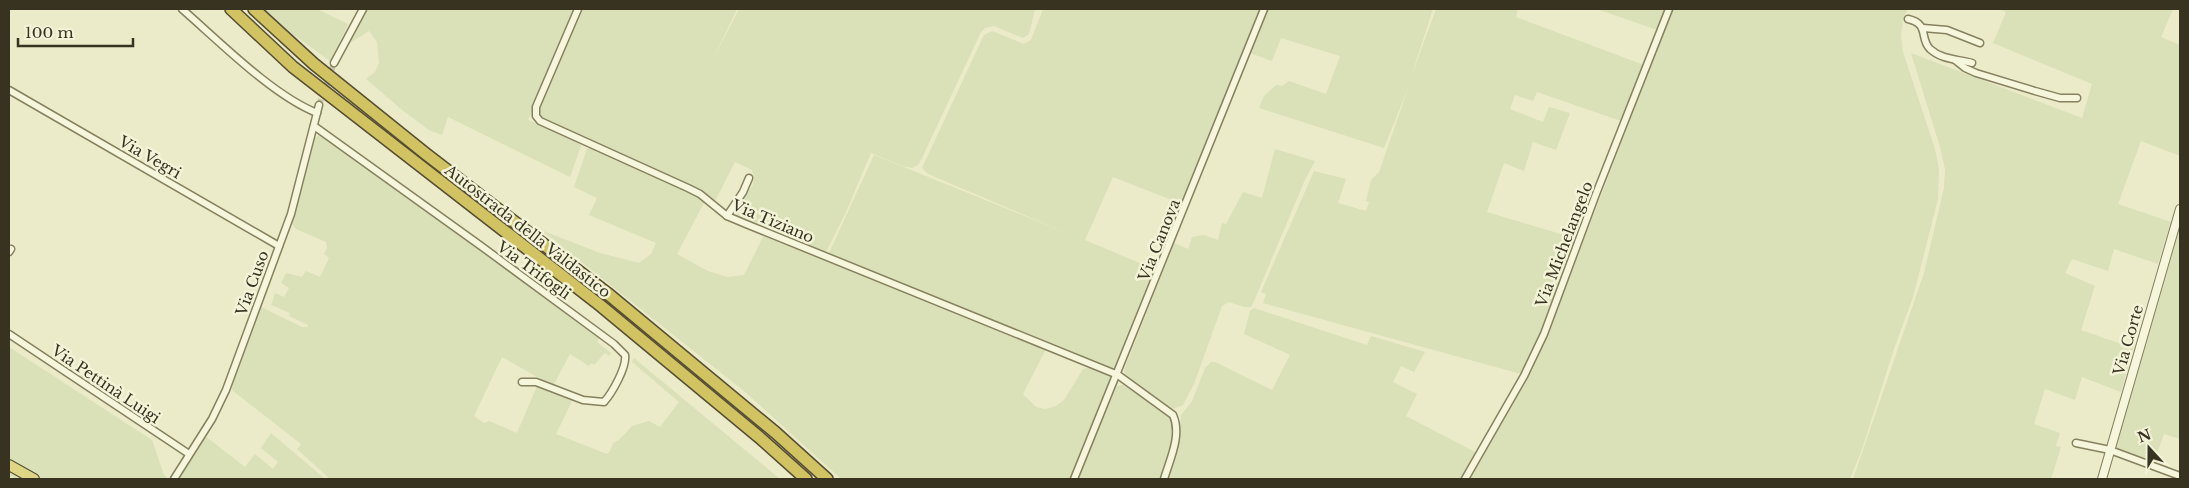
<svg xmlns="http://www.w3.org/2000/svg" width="2189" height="488" font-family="'Libre Baskerville',serif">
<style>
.farmland{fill:#dae0b7}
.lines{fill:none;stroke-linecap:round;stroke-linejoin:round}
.minor-tunnel{stroke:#c7c6a7;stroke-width:6;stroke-dasharray:6 3;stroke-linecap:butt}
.minor-casing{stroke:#86805f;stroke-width:9}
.tertiary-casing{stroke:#86805f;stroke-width:10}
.trunk-casing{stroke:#544d33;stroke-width:12}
.motorway-casing{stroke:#544d33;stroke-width:14}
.minor{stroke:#f6f6dc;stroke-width:6}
.tertiary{stroke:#f6f6dc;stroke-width:8}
.trunk{stroke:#ded684;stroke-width:10}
.motorway{stroke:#d2c362;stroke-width:11}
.labels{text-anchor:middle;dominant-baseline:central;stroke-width:5;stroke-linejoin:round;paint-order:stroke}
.street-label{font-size:15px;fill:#383321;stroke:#f3f3d8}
</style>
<rect width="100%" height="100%" fill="#ebebc9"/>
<g class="farmland">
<path d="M264,9H317L348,24L330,61L290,32Z"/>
<path d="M367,9H576L528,120L579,141L581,146L570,177L448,117L442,135L429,130L401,109L366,79L375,72L379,63L377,42L369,31L350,43Z"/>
<path d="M581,9H737L713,59L739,9H1035L1029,34L1023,38L994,26L985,28L981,32L921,160L918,165L912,168L902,166L707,83L871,153L846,212L825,254L743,221L737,216L735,213L737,207L753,185L754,177L752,170L735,162L714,203L547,123L541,118L539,109L542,100Z"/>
<path d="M1043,9H1260L1182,204L1113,177L1085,240L1156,270L1117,366L1111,369L828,255L874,155L1069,234L928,174L922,168L984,35L992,31L1024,44L1031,40Z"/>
<path d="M1267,9H1433L1410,80L1436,9H1518L1516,17L1644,65L1621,121L1537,92L1533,101L1515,95L1510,109L1543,122L1549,107L1570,113L1556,150L1533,142L1524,171L1504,163L1487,212L1577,239L1534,349L1521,374L1263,303L1266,294L1261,292L1314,171L1346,179L1338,203L1366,211L1369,202L1366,201L1371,180L1379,172L1409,86L1384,148L1259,108L1264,96L1276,85L1282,86L1289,81L1326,94L1340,56L1281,38L1272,61L1250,53Z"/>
<path d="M1597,9H1665L1657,30Z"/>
<path d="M1673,9H1908L1903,20L1901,35L1903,52L1935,149L1939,169L1938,199L1913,297L1894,349L1861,452L1850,479H1470L1532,371L1543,346Z"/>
<path d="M1999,9H2173L2161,37L2180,45V156L2141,141L2118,204L2171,222L2158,264L2114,249L2108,271L2072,259L2065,273L2095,286L2081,330L2133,348L2121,392L2082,377L2075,400L2045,389L2034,424L2060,433L2056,446L2061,447L2051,479H1853L1924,273L1944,188L1945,169L1940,147L1911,53L2082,118L2092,84L1993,43L2006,12Z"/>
<path d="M319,135L486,252L600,337L597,342L611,353L609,356L605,353L594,365L591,363L589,366L570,354L553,386L502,357L474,416L484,423L489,421L517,433L537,386H540L573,399L556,434L607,454L610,451L613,443L619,440L632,426L649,421L660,427L679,402L632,362L634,358L780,479H330L297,449L301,444L233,391L232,387L261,307L302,327H308V325L289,316L290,313L271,305L275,293L284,297L289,288L281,283L286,273L302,277L306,271L320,277L329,258L324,254L327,248L326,242L296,229L291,223L315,138Z"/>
<path d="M592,147L691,192L705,201L677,254L708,271L727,277L744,275L764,235L1046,349L1023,394L1036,407L1045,409L1056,406L1064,400L1083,369L1090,367L1109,374L1110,379L1107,389L1070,479H841L744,391L541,230L600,253L639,263L651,254L656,243L589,215L597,198L574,187L587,149Z"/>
<path d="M1275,149L1315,161L1304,182L1254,301L1251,307H1244L1229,302L1222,306L1194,384L1183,405L1173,409L1133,384L1126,378L1124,370L1174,243L1188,249L1192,237L1204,235L1218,240L1222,223L1226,224L1243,192L1262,198Z"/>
<path d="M2180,225V439L2164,434L2154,462L2118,451L2114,445Z"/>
<path d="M1254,308L1367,345L1371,336L1425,352L1414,372L1401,366L1393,382L1417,394L1406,416L1477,453L1462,479H1166L1179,438L1181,415L1192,401L1205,368L1211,362H1215L1272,390L1290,355L1244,334L1250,311Z"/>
<path d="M9,347L152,440L164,475L167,477L165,479H18L9,476Z"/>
<path d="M1123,385L1171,417L1174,432L1173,439L1161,479H1078L1115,390L1117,386Z"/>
<path d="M271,433L325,479H179L205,436L245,467L255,454L273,469L278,462L261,448Z"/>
</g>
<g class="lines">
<path class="minor-tunnel" d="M319,105L334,63"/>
<g class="minor-casing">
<g id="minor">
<path d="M182,9C219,41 272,95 317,113"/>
<path d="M578,9L536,107V116L540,121L688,188L700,194L727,216L746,224L1118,375L1173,415C1182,435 1170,459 1164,479"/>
<path d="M1908,19C1930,24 1919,38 1930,49C1942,60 1958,59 1972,63"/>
<path d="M1923,28L1947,30L1980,43"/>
<path d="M1955,60L1965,68L1976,73L2035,91L2060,98H2077"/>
<path d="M334,63L363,9"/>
<path d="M9,90L279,246"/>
<path d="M314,126L481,246L614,344L625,355C627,367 612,393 604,402L583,400L536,382H522"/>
<path d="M727,216L743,192L749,178"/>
<path d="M9,252L11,249"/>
<path d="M9,334L189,454"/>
<path d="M2076,443L2110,450L2180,476"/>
<path d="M174,479L212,419L226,390L291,214L319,105"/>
<path d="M1074,479L1264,9"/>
<path d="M1465,479L1524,376L1544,334L1596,194L1669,9"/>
</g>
</g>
<g class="tertiary-casing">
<path id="tertiary" d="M2102,479L2180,209"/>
</g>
<g class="trunk-casing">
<path id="trunk" d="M9,465L34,479"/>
</g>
<g class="motorway-casing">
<g id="motorway">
<path d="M231,9L293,67L601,306L759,437L806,479"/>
<path d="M254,9L314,64L426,154L607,293L776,433L827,479"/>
</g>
</g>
<use href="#minor" class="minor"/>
<use href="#tertiary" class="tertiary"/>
<use href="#trunk" class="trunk"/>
<use href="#motorway" class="motorway"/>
</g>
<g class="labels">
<g class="street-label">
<text transform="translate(150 157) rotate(30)">Via Vegri</text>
<text transform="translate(773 221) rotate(23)">Via Tiziano</text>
<text transform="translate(528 231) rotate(38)">Autostrada della Valdastico</text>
<text transform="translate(1159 240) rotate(-68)">Via Canova</text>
<text transform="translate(1564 244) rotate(-69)">Via Michelangelo</text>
<text transform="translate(534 270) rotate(36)">Via Trifogli</text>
<text transform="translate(252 283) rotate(-70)">Via Cuso</text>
<text transform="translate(2128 340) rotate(-74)">Via Corte</text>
<text transform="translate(106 384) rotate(34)">Via Pettinà Luigi</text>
</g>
</g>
<rect width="2189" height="488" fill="none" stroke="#383321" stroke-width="20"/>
<g transform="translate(2149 448) rotate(339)" stroke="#f3f3d8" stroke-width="4" paint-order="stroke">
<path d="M0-4L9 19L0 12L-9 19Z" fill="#383321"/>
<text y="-8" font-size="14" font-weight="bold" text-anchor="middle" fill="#383321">N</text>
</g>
<path d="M18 38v8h115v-8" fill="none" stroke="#383321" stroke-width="2.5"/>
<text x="25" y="38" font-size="15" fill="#383321" stroke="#f3f3d8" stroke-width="4" paint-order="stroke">100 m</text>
</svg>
